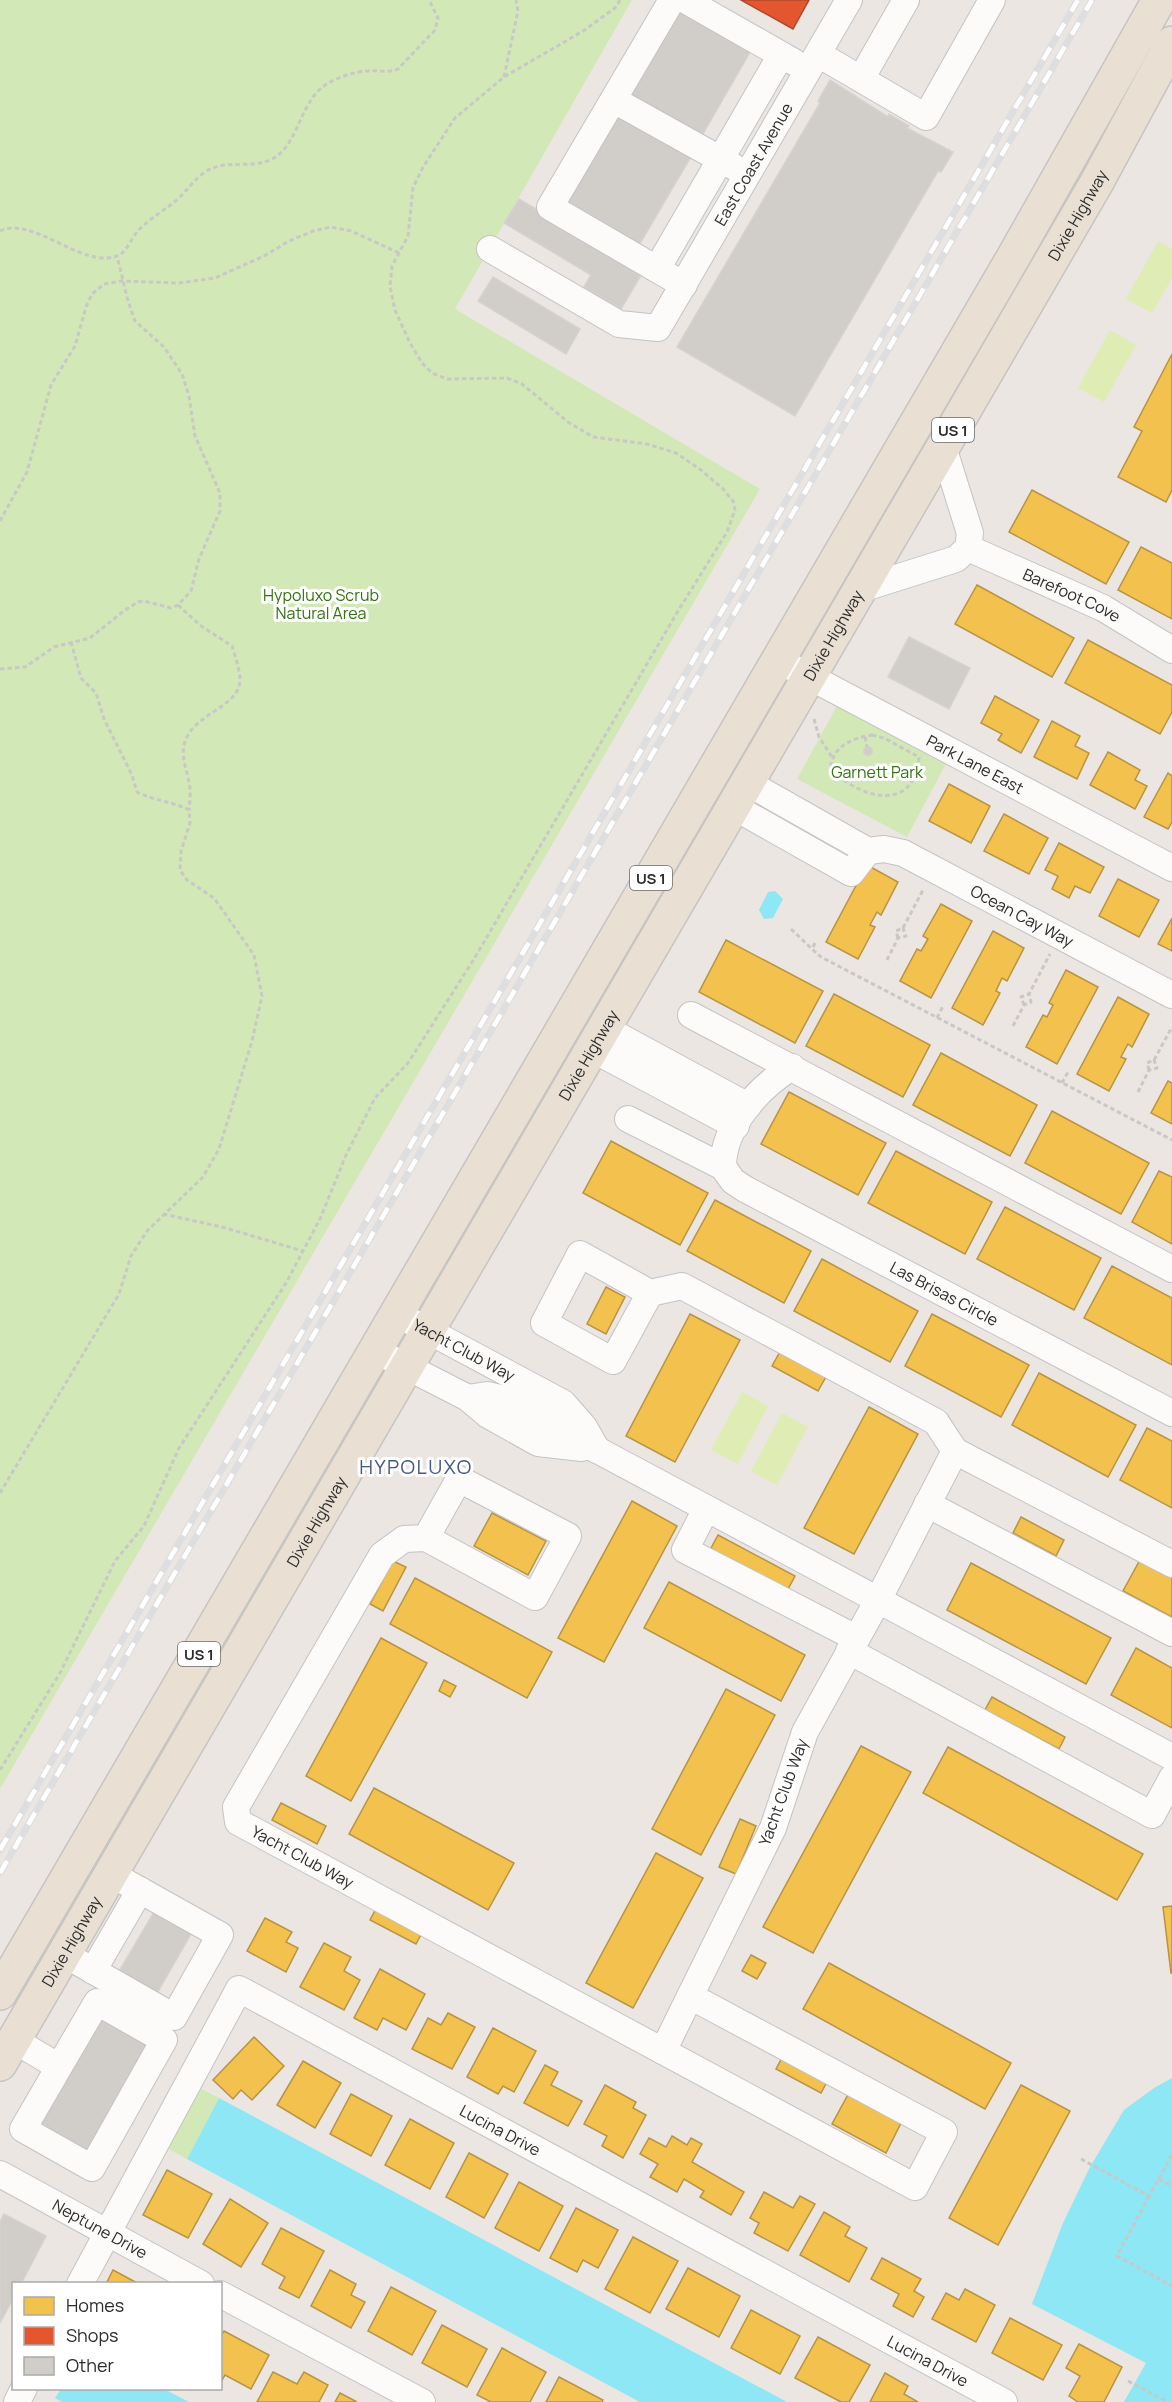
<svg xmlns="http://www.w3.org/2000/svg" width="1172" height="2402" font-family="Manrope,sans-serif">
<style>
.green{fill:#d2e9b7}
.pitch{fill:#dfedb4}
.water{fill:#8de7f4}
.homes{fill:#f2c14e;stroke:#b79444;stroke-width:1.5}
.shops{fill:#e4572e;stroke:#ad4a2d;stroke-width:1.5}
.building{fill:#d1ceca;stroke:#d6d2cd;stroke-width:1.5}
.lines{fill:none;stroke-linecap:round;stroke-linejoin:round}
.minor-casing{stroke:#c4c3c3;stroke-width:28}
.major-casing{stroke:#c6c4c2;stroke-width:36}
.path{stroke:#c8c8c7;stroke-width:3;stroke-dasharray:4.5 3;stroke-linecap:butt}
.minor{stroke:#fcfbfa;stroke-width:26}
.major{stroke:#e9e0d3;stroke-width:33}
.rail-casing{stroke:#dedee0;stroke-width:7}
.rail{stroke:#fff;stroke-width:4.5;stroke-dasharray:14;stroke-linecap:butt}
.labels{text-anchor:middle;dominant-baseline:central;stroke-width:6;stroke-linejoin:round;paint-order:stroke}
.shield{fill:#fff;stroke:#6b6b6b;stroke-width:1.5}
.shield-label{font-size:15px;font-weight:bold;fill:#2c2c2c}
.street-label{font-size:16px;fill:#2c2c2c;stroke:#fff}
.park-label{font-size:16px;fill:#337312;stroke:#fff}
.quarter-label{font-size:20px;letter-spacing:1.5px;fill:#475982;stroke:#fff}
</style>
<rect width="100%" height="100%" fill="#ebe6e1"/>
<g class="green">
<path d="M0,0H632L455,309L760,489L0,1789Z"/>
<path d="M838,704L948,760L907,837L797,779Z"/>
<path d="M196,2086L219,2098L187,2159L163,2146Z"/>
</g>
<g class="pitch">
<path d="M1158,241L1172,249V278L1152,313L1126,299Z"/>
<path d="M1110,330L1136,345L1104,402L1078,388Z"/>
<path d="M742,1392L768,1406L738,1464L711,1450Z"/>
<path d="M782,1413L808,1427L777,1485L751,1471Z"/>
</g>
<g class="water">
<path d="M775,891L783,899L773,918L764,919L759,910L768,892Z"/>
<path d="M1172,2078V2402H1124L1146,2363L1032,2304L1063,2223L1090,2167L1124,2110L1154,2088Z"/>
<path d="M219,2098L787,2402H640L187,2159Z"/>
<path d="M164,2389L189,2402H62L55,2398L61,2389Z"/>
</g>
<g class="homes">
<path d="M1172,354V490L1166,502L1118,477L1142,431L1134,427Z"/>
<path d="M1032,490L1129,542L1106,584L1009,532Z"/>
<path d="M1141,547L1172,563V619L1118,590Z"/>
<path d="M977,585L1074,638L1052,677L955,624Z"/>
<path d="M1088,640L1172,685V712L1160,734L1065,683Z"/>
<path d="M995,696L1039,720L1021,753L998,740L1002,734L981,723Z"/>
<path d="M1052,721L1080,736L1075,746L1089,753L1077,779L1034,757Z"/>
<path d="M1108,752L1140,770L1135,780L1147,786L1135,809L1090,785Z"/>
<path d="M1168,773L1172,776V822L1168,829L1144,817Z"/>
<path d="M949,784L990,806L971,843L929,821Z"/>
<path d="M1004,814L1048,838L1029,874L984,851Z"/>
<path d="M1059,843L1104,867L1090,893L1075,886L1069,898L1052,889L1058,876L1045,870Z"/>
<path d="M867,865L898,882L881,915L877,912L870,925L875,927L858,959L826,942Z"/>
<path d="M1118,879L1159,900L1139,937L1099,916Z"/>
<path d="M941,904L972,921L931,998L900,981L917,949L921,951L928,939L923,936Z"/>
<path d="M1172,918V951L1158,944Z"/>
<path d="M993,931L1024,948L1007,981L1002,978L996,991L1000,993L983,1025L952,1008Z"/>
<path d="M726,940L823,991L795,1043L699,992Z"/>
<path d="M1066,970L1098,987L1057,1064L1026,1047L1043,1015L1047,1017L1053,1005L1049,1003Z"/>
<path d="M834,994L930,1045L903,1097L806,1046Z"/>
<path d="M1118,997L1149,1014L1132,1047L1128,1044L1121,1057L1126,1059L1109,1091L1077,1074Z"/>
<path d="M941,1053L1037,1105L1010,1156L913,1105Z"/>
<path d="M1168,1081L1172,1083V1124L1151,1113Z"/>
<path d="M789,1092L886,1143L858,1195L761,1144Z"/>
<path d="M1052,1111L1149,1163L1121,1214L1025,1163Z"/>
<path d="M611,1141L708,1193L680,1245L583,1193Z"/>
<path d="M896,1151L992,1202L965,1254L868,1203Z"/>
<path d="M1159,1171L1172,1177V1244L1132,1222Z"/>
<path d="M715,1200L811,1251L784,1303L687,1251Z"/>
<path d="M1005,1207L1101,1258L1074,1310L977,1259Z"/>
<path d="M822,1259L918,1311L890,1362L794,1311Z"/>
<path d="M1112,1266L1172,1298V1365L1084,1318Z"/>
<path d="M606,1287L625,1297L606,1334L587,1324Z"/>
<path d="M690,1314L740,1340L675,1462L626,1436Z"/>
<path d="M932,1314L1029,1365L1001,1417L905,1366Z"/>
<path d="M781,1350L827,1375L818,1391L772,1366Z"/>
<path d="M1039,1373L1136,1425L1108,1477L1012,1425Z"/>
<path d="M869,1407L918,1434L854,1554L804,1528Z"/>
<path d="M1147,1428L1172,1441V1508L1120,1480Z"/>
<path d="M632,1501L677,1526L604,1662L558,1638Z"/>
<path d="M492,1513L546,1541L528,1575L474,1546Z"/>
<path d="M1021,1517L1064,1540L1056,1556L1013,1533Z"/>
<path d="M718,1535L795,1576L787,1591L710,1550Z"/>
<path d="M1141,1558L1172,1574V1617L1123,1591Z"/>
<path d="M393,1561L406,1567L383,1611L370,1604Z"/>
<path d="M971,1563L1111,1638L1086,1684L947,1610Z"/>
<path d="M415,1578L552,1652L527,1698L390,1624Z"/>
<path d="M669,1582L805,1655L781,1701L644,1628Z"/>
<path d="M381,1638L427,1663L351,1801L306,1776Z"/>
<path d="M1136,1648L1172,1668V1728L1111,1695Z"/>
<path d="M444,1680L456,1686L450,1697L439,1691Z"/>
<path d="M726,1689L775,1715L701,1855L652,1829Z"/>
<path d="M992,1697L1065,1737L1059,1749L985,1710Z"/>
<path d="M861,1746L911,1772L813,1953L763,1927Z"/>
<path d="M948,1747L1143,1854L1117,1900L923,1793Z"/>
<path d="M374,1788L514,1863L488,1910L349,1834Z"/>
<path d="M281,1803L326,1826L317,1844L272,1820Z"/>
<path d="M740,1819L756,1826L736,1874L719,1867Z"/>
<path d="M656,1853L703,1878L633,2008L586,1983Z"/>
<path d="M378,1905L424,1929L416,1944L370,1920Z"/>
<path d="M1172,1906V1973H1171L1163,1907Z"/>
<path d="M265,1918L292,1932L286,1942L298,1948L286,1972L247,1951Z"/>
<path d="M324,1943L351,1957L344,1971L360,1980L344,2010L300,1987Z"/>
<path d="M751,1955L766,1963L757,1979L742,1971Z"/>
<path d="M829,1963L1011,2063L985,2109L803,2009Z"/>
<path d="M380,1969L425,1994L406,2030L383,2018L377,2030L354,2018Z"/>
<path d="M448,2013L475,2027L452,2069L412,2049L428,2018L441,2025Z"/>
<path d="M493,2028L536,2051L514,2092L503,2086L498,2094L467,2077Z"/>
<path d="M254,2037L284,2066L252,2100L241,2090L233,2099L213,2080Z"/>
<path d="M784,2054L829,2078L821,2093L776,2069Z"/>
<path d="M303,2061L341,2083L315,2128L277,2105Z"/>
<path d="M545,2065L558,2072L551,2085L582,2101L568,2126L524,2103Z"/>
<path d="M605,2085L636,2102L633,2108L646,2115L623,2158L602,2146L607,2136L584,2124Z"/>
<path d="M1021,2085L1070,2111L998,2245L949,2218Z"/>
<path d="M850,2091L903,2119L886,2153L832,2124Z"/>
<path d="M351,2094L392,2116L371,2156L330,2134Z"/>
<path d="M410,2119L454,2143L430,2189L385,2165Z"/>
<path d="M672,2136L687,2145L691,2138L702,2144L692,2162L744,2192L731,2215L700,2197L704,2191L684,2179L677,2192L650,2177L658,2164L640,2154L649,2138L666,2147Z"/>
<path d="M469,2153L508,2174L484,2218L446,2197Z"/>
<path d="M167,2170L212,2194L188,2238L143,2215Z"/>
<path d="M519,2182L563,2206L539,2251L495,2228Z"/>
<path d="M764,2192L793,2208L800,2196L815,2204L788,2251L754,2233L759,2223L750,2218Z"/>
<path d="M230,2199L268,2223L241,2267L203,2244Z"/>
<path d="M576,2208L618,2230L598,2268L583,2260L577,2272L550,2258Z"/>
<path d="M824,2212L850,2227L845,2236L867,2248L849,2282L800,2255Z"/>
<path d="M281,2228L324,2251L299,2298L279,2288L285,2277L262,2264Z"/>
<path d="M633,2237L678,2261L650,2313L605,2289Z"/>
<path d="M882,2258L921,2279L914,2291L924,2297L913,2317L893,2306L899,2294L871,2279Z"/>
<path d="M688,2268L740,2296L719,2337L666,2309Z"/>
<path d="M113,2270L139,2284H106Z"/>
<path d="M330,2270L356,2284L351,2295L365,2302L351,2328L311,2306Z"/>
<path d="M391,2287L436,2311L412,2355L368,2331Z"/>
<path d="M965,2289L995,2305L976,2342L932,2319L946,2293L959,2300Z"/>
<path d="M751,2310L800,2336L780,2374L731,2348Z"/>
<path d="M1010,2318L1062,2345L1043,2380L992,2353Z"/>
<path d="M442,2325L487,2349L467,2387L422,2363Z"/>
<path d="M224,2331L269,2355L251,2389L225,2375L220,2384V2338Z"/>
<path d="M818,2337L870,2365L849,2402H841L795,2378Z"/>
<path d="M1079,2344L1122,2367L1104,2402H1078L1069,2396L1080,2376L1066,2368Z"/>
<path d="M502,2348L546,2372L530,2402H491L477,2395Z"/>
<path d="M273,2372L297,2384L304,2372L328,2385L319,2402H257Z"/>
<path d="M885,2373L908,2386L904,2394L918,2402H870Z"/>
<path d="M559,2377L603,2400L602,2402H546Z"/>
<path d="M340,2393L357,2402H335Z"/>
</g>
<path class="shops" d="M741,0H809L793,29Z"/>
<g class="building">
<path d="M679,4L753,47L700,139L626,97Z"/>
<path d="M830,80L888,117L889,114L909,126L907,128L953,152L941,172L938,171L795,416L677,347L820,103L818,101Z"/>
<path d="M618,112L692,155L638,247L564,204Z"/>
<path d="M519,199L643,272L621,309L584,287L591,275L504,223Z"/>
<path d="M493,277L580,329L566,354L478,301Z"/>
<path d="M909,637L970,668L949,709L888,677Z"/>
<circle cx="868" cy="751" r="4.5"/>
<path d="M154,1912L191,1934L156,1995L118,1973Z"/>
<path d="M101,2013L153,2043L87,2156L35,2125Z"/>
<path d="M4,2214L46,2236L21,2284H14V2297L0,2323V2222Z"/>
</g>
<g class="lines">
<g class="minor-casing">
<g id="minor">
<path d="M672,0L550,207L684,285"/>
<path d="M685,0L794,62"/>
<path d="M818,54L926,117L992,0"/>
<path d="M861,79L906,0"/>
<path d="M614,100L734,167"/>
<path id="s1" d="M490,249L619,324L658,328L849,0"/>
<path d="M657,269L781,55"/>
<path id="s2" d="M968,548L1103,608L1172,650"/>
<path d="M861,589L956,559L968,548L970,533L943,447"/>
<path id="s3" d="M793,668L1172,868"/>
<path id="s4" d="M748,783L868,851L884,849L903,853L1172,995"/>
<path d="M734,807L851,873L868,851"/>
<path d="M691,1015L1172,1269"/>
<path d="M604,1028L748,1106"/>
<path d="M592,1049L736,1126"/>
<path id="s5" d="M628,1119L723,1167L733,1181L745,1189L1172,1413"/>
<path d="M723,1167C723,1126 759,1087 792,1067"/>
<path d="M650,1293L613,1361L544,1323L580,1254L650,1293L682,1286L936,1422L955,1451L878,1600L805,1732L773,1828L663,2051"/>
<path id="s6" d="M397,1314L563,1403L584,1427L597,1450"/>
<path d="M390,1358L468,1398L488,1415L538,1443L582,1448"/>
<path d="M468,1398L487,1395L500,1398L1172,1757"/>
<path d="M955,1451L1172,1564"/>
<path d="M927,1504L1172,1633"/>
<path d="M706,1509L685,1550L856,1638"/>
<path id="s7" d="M426,1538L459,1479L568,1536L535,1597L426,1538L404,1539L382,1555L236,1807L238,1822L915,2187L944,2132L690,1996"/>
<path d="M849,1651L1152,1815L1172,1778"/>
<path d="M64,1954L174,2017L220,1935L111,1874"/>
<path d="M93,1971L140,1890"/>
<path d="M14,2040L59,2067L97,2002L164,2040L92,2168L23,2129L59,2067"/>
<path id="s8" d="M0,2174L201,2284"/>
<path id="s9" d="M80,2284L239,1989L1004,2402"/>
<path d="M220,2294L422,2402"/>
<path d="M17,2402L24,2388"/>
</g>
</g>
<g class="major-casing">
<g id="major">
<path d="M0,1993L1014,256L1159,0"/>
<path id="s10" d="M0,2064L943,447L1097,182L1172,43"/>
</g>
</g>
<g class="path">
<path d="M504,77L518,11L516,0"/>
<path d="M0,231C32,215 82,269 117,256C126,253 131,239 137,232C149,218 166,210 179,198C188,189 195,179 205,172C226,158 251,170 272,159C298,146 299,104 324,86C337,77 355,71 371,71C380,70 389,73 398,69L435,30L438,18L429,0"/>
<path d="M0,521L27,472L51,385L75,346L86,307L92,294L104,284L122,281L179,283L215,278L264,256L289,241L313,231L331,227L351,231L399,253"/>
<path d="M178,605L201,626L232,646C235,656 239,667 240,678C241,706 200,711 187,737C179,752 186,767 189,782C191,791 190,801 189,810"/>
<path d="M0,669L25,667L54,647L90,638L125,610L138,602L144,601L171,608L178,605L191,591L199,559L220,511V493L195,436L189,396L182,374L164,347L135,321L128,301L117,256"/>
<path d="M814,719L819,737L832,757"/>
<path d="M872,735L884,738L919,757C916,800 882,804 850,784C842,779 834,774 831,764C836,744 854,738 872,735Z"/>
<path d="M865,737L867,747"/>
<path d="M791,929L812,949"/>
<path d="M898,938L896,931L903,928L924,888"/>
<path d="M815,943L812,949L821,957L1172,1140"/>
<path d="M887,960L898,938L906,936L903,928"/>
<path d="M1024,1005L1021,997L1029,994L1050,954"/>
<path d="M937,1018L943,1006"/>
<path d="M1013,1026L1024,1005L1031,1002L1029,994"/>
<path d="M1149,1070L1147,1063L1154,1060L1172,1027"/>
<path d="M1062,1083L1068,1072"/>
<path d="M1138,1092L1149,1070L1157,1068L1154,1060"/>
<path d="M163,1214L222,1227L303,1251"/>
<path d="M0,1493L119,1294L131,1256L147,1231L203,1177L219,1149L252,1041L262,996L254,955L214,898L187,880L180,870L181,851L190,823L189,810C171,801 155,801 137,792L132,775L104,719L96,693L81,678L71,642"/>
<path d="M0,1770L60,1673L115,1561L144,1526L179,1448L286,1283L320,1219L346,1155L375,1098L408,1063L474,959L678,611L727,532L735,510L733,501L723,489L701,470L676,453L647,444L593,437L568,422L522,384L507,378L447,379L432,373L422,363L410,343L395,310L390,286L392,266L408,236L413,188L423,167L455,118L504,77L583,31L615,8L620,0"/>
<path d="M1081,2159L1149,2196L1172,2155"/>
<path d="M1159,2179L1172,2186"/>
<path d="M1149,2196L1117,2256L1172,2286"/>
<path d="M1128,2381L1167,2402"/>
</g>
<use href="#minor" class="minor"/>
<use href="#major" class="major"/>
<g class="rail-casing">
<g id="rail">
<path d="M0,1850L1078,0"/>
<path d="M0,1873L1092,0"/>
</g>
</g>
<use href="#rail" class="rail"/>
</g>
<g class="labels">
<g class="shield">
<rect x="932" y="418" width="42" height="24" rx="4.5"/>
<rect x="630" y="866" width="42" height="24" rx="4.5"/>
<rect x="178" y="1642" width="42" height="24" rx="4.5"/>
</g>
<g class="shield-label">
<text x="953" y="430">US 1</text>
<text x="651" y="878">US 1</text>
<text x="199" y="1654">US 1</text>
</g>
<g class="street-label">
<text stroke="none"><textPath href="#s1" startOffset="378">East Coast Avenue</textPath></text>
<text stroke="none"><textPath href="#s10" startOffset="2140">Dixie Highway</textPath></text>
<text stroke="none"><textPath href="#s2" startOffset="114">Barefoot Cove</textPath></text>
<text stroke="none"><textPath href="#s10" startOffset="1654">Dixie Highway</textPath></text>
<text stroke="none"><textPath href="#s3" startOffset="206">Park Lane East</textPath></text>
<text stroke="none"><textPath href="#s4" startOffset="308">Ocean Cay Way</textPath></text>
<text stroke="none"><textPath href="#s10" startOffset="1168">Dixie Highway</textPath></text>
<text stroke="none"><textPath href="#s5" startOffset="363">Las Brisas Circle</textPath></text>
<text stroke="none"><textPath href="#s6" startOffset="76">Yacht Club Way</textPath></text>
<text stroke="none"><textPath href="#s10" startOffset="628">Dixie Highway</textPath></text>
<text transform="translate(783 1792) rotate(-70)">Yacht Club Way</text>
<text stroke="none"><textPath href="#s7" startOffset="813">Yacht Club Way</textPath></text>
<text stroke="none"><textPath href="#s10" startOffset="142">Dixie Highway</textPath></text>
<text stroke="none"><textPath href="#s9" startOffset="632">Lucina Drive</textPath></text>
<text stroke="none"><textPath href="#s8" startOffset="114">Neptune Drive</textPath></text>
<text stroke="none"><textPath href="#s9" startOffset="1118">Lucina Drive</textPath></text>
</g>
<g class="park-label">
<text x="321" y="595">Hypoluxo Scrub<tspan x="321" dy="18">Natural Area</tspan></text>
<text x="877" y="772">Garnett Park</text>
</g>
<g class="quarter-label">
<text x="416" y="1466">HYPOLUXO</text>
</g>
</g>
<rect x="12" y="2282" width="210" height="108" fill="#ffffff" stroke="#ababab" stroke-width="1.5"/>
<rect x="24" y="2297" width="30" height="18" fill="#f2c14e" stroke="#ababab" stroke-width="1.5"/>
<text x="66" y="2312" font-size="18" fill="#2c2c2c">Homes</text>
<rect x="24" y="2327" width="30" height="18" fill="#e4572e" stroke="#ababab" stroke-width="1.5"/>
<text x="66" y="2342" font-size="18" fill="#2c2c2c">Shops</text>
<rect x="24" y="2357" width="30" height="18" fill="#d1ceca" stroke="#ababab" stroke-width="1.5"/>
<text x="66" y="2372" font-size="18" fill="#2c2c2c">Other</text>
</svg>
